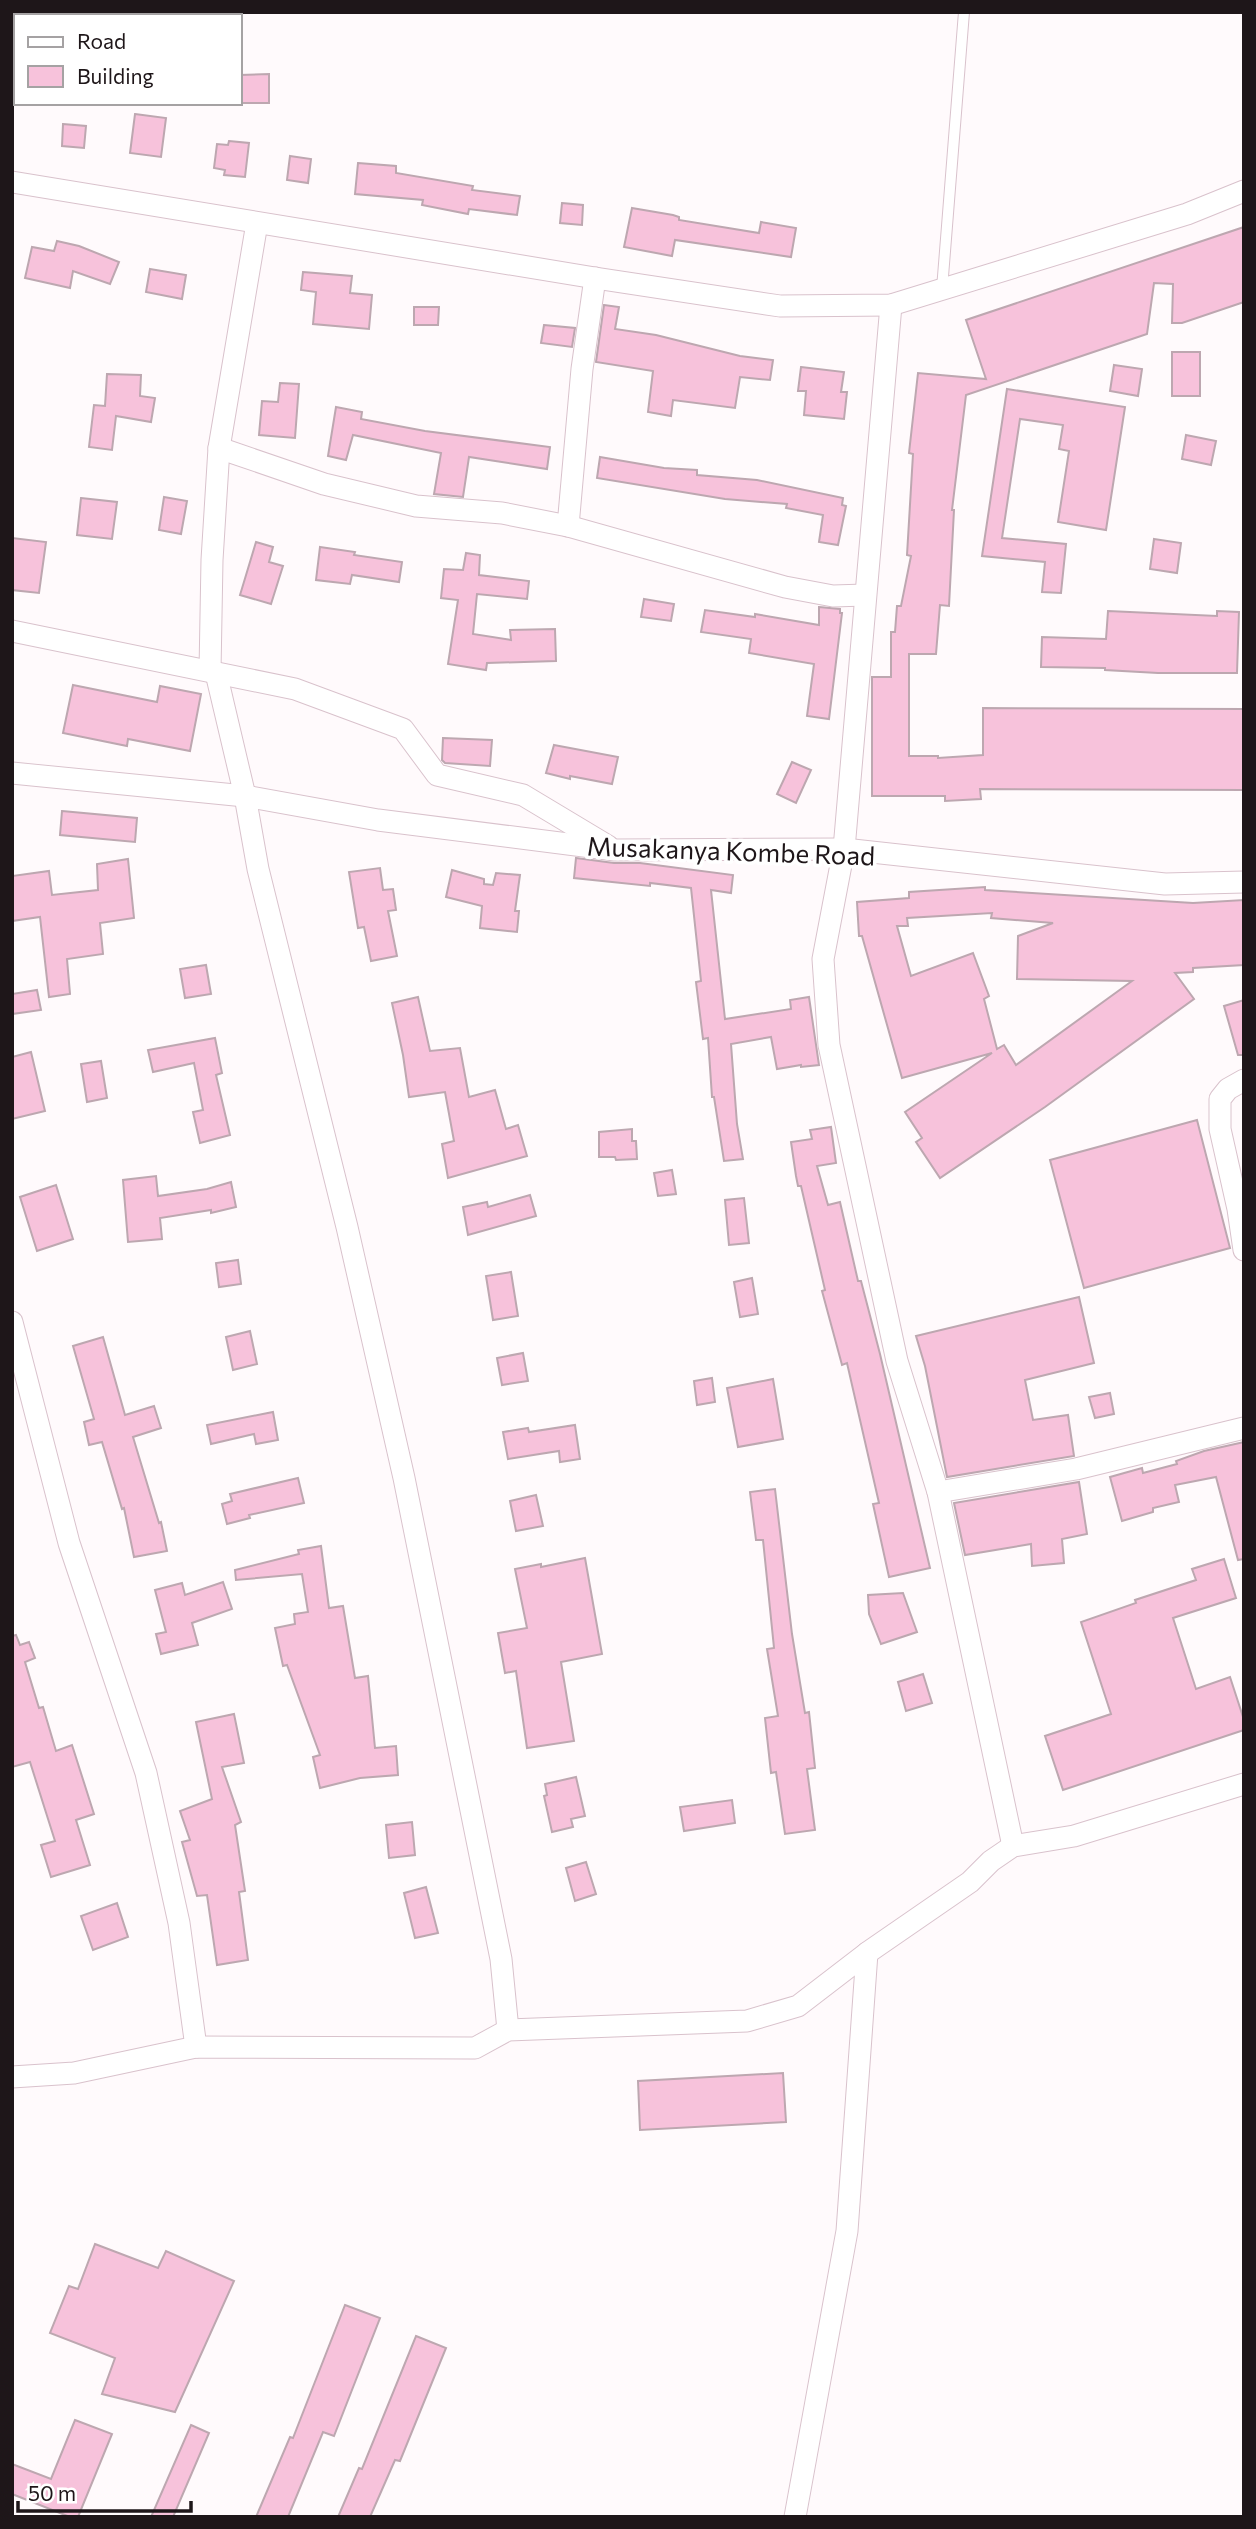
<svg xmlns="http://www.w3.org/2000/svg" width="1256" height="2529" font-family="Commissioner,sans-serif">
<style>
.building{fill:#f7c2db;stroke:#bda7b0;stroke-width:2;fill-rule:evenodd}
.lines{fill:none;stroke-linecap:round;stroke-linejoin:round}
.lane-casing{stroke:#d9c2cc;stroke-width:12}
.street-casing{stroke:#d9c2cc;stroke-width:23}
.lane{stroke:#fff;stroke-width:10}
.street{stroke:#fff;stroke-width:21}
.labels{text-anchor:middle;dominant-baseline:central;stroke-width:7;stroke-linejoin:round;paint-order:stroke}
.street-label{font-size:26px;fill:#1e1619;stroke:#fff}
</style>
<rect width="100%" height="100%" fill="#fffafc"/>
<g class="building">
<path d="M269,74V103H240V75Z"/>
<path d="M135,114L166,118L161,157L130,153Z"/>
<path d="M63,124L86,126L84,148L62,146Z"/>
<path d="M229,141L249,143L245,177L224,175L225,170L214,168L217,144L228,145Z"/>
<path d="M290,156L311,159L308,183L287,180Z"/>
<path d="M358,163L396,166V173L473,186L472,190L520,196L517,215L469,209L468,214L422,205L423,200L355,194Z"/>
<path d="M562,203L583,205L582,225L560,223Z"/>
<path d="M632,208L673,215L679,217V220L759,233L761,222L796,228L791,257L675,240L672,256L624,247Z"/>
<path d="M1244,227V302L1182,323H1172L1173,284L1154,283L1147,334L966,395L952,510H954L949,606L940,605L936,654H909V756H938V758L983,755V708L1244,709V790L980,789L981,799L945,801V796H872V677H891V632H895L897,606H901L911,556L907,555L913,454L909,453L918,373L986,379L966,320Z"/>
<path d="M57,241L79,246L119,262L110,284L73,271L70,288L25,278L32,247L54,251Z"/>
<path d="M150,269L186,275L182,299L146,292Z"/>
<path d="M303,272L352,276L350,293L372,295L369,329L313,324L316,292L301,290Z"/>
<path d="M604,305L619,307L615,329L656,335L740,356L773,360L770,380L740,377L735,408L673,400L671,416L648,412L653,371L596,362Z"/>
<path d="M414,307H439L438,325H414Z"/>
<path d="M544,325L575,328L572,347L541,343Z"/>
<rect x="1172" y="352" width="28" height="44"/>
<path d="M1114,365L1142,369L1138,396L1110,391Z"/>
<path d="M801,367L844,372L841,392H847L844,419L804,415L806,391H798Z"/>
<path d="M107,374L141,375L140,396L155,398L151,422L116,416L112,450L89,447L94,405L105,406Z"/>
<path d="M280,383L299,384L295,438L259,435L262,401L278,402Z"/>
<path d="M1007,389L1125,407L1106,530L1058,522L1069,451L1059,449L1063,425L1020,419L1002,538L1066,544L1061,593L1042,592L1045,562L982,556Z"/>
<path d="M336,407L362,412L361,419L425,431L550,447L547,469L469,457L463,497L434,494L441,453L353,435L346,460L328,456Z"/>
<path d="M1186,435L1216,441L1211,465L1182,459Z"/>
<path d="M600,457L664,468L697,470V475L757,480L843,498L842,505L846,506L838,545L819,542L823,515L786,508L787,504L725,499L597,478Z"/>
<path d="M164,497L187,501L181,534L159,530Z"/>
<path d="M81,498L117,502L112,539L77,535Z"/>
<path d="M12,538L46,542L39,593L12,590Z"/>
<path d="M1154,539L1181,543L1177,573L1150,569Z"/>
<path d="M256,542L273,547L269,562L283,566L271,604L240,595Z"/>
<path d="M320,547L355,552L354,555L402,562L399,582L352,575L350,584L316,580Z"/>
<path d="M466,553L480,555L479,575L529,581L527,599L477,594L473,634L511,640L510,630L555,629L556,661L487,663L486,670L448,664L458,600L441,598L444,569L463,570Z"/>
<path d="M644,599L674,604L671,621L641,617Z"/>
<path d="M819,607L840,609V613H842L829,719L807,716L814,664L749,653L751,639L701,632L705,610L755,617V614L819,625Z"/>
<path d="M1108,611L1217,616V611L1239,612L1237,673H1158L1105,670V668L1041,667L1042,637L1106,639Z"/>
<path d="M73,685L157,702L160,686L201,694L190,751L128,739L127,746L63,733Z"/>
<path d="M443,738L492,740L490,766L445,763L442,760Z"/>
<path d="M554,745L618,757L612,784L570,776V779L546,773Z"/>
<path d="M792,762L811,770L796,803L777,794Z"/>
<path d="M62,811L137,818L135,842L60,835Z"/>
<path d="M576,858L614,863H640L733,875L731,893L711,890L725,1019L791,1009L790,1000L809,997L819,1065L801,1067V1065L777,1069L771,1037L731,1044L737,1124L743,1159L724,1161L714,1097H712L708,1038L703,1039L696,982L701,981L691,888L650,883V886L574,878Z"/>
<path d="M128,859L134,918L100,923L103,954L67,959L70,994L49,997L40,917L12,921V876L49,871L52,895L98,890L97,864Z"/>
<path d="M380,868L383,890L393,889L396,910L388,911L397,956L371,961L364,927L358,928L349,872Z"/>
<path d="M452,870L484,879V884L493,885L496,873L520,875L515,911H519L517,932L480,928L482,906L446,897Z"/>
<path d="M985,887V890L1193,903L1244,900V965L1193,968V972L1175,973L1194,999L1045,1107L940,1178L916,1142L922,1138L905,1112L992,1053L902,1078L862,936H859L857,902L909,898V892ZM992,913L991,918L1053,923L1018,936L1017,979L1132,981L1016,1065L1004,1045L997,1049L984,999L989,996L973,953L911,976L897,926H908L907,918Z"/>
<path d="M206,965L211,994L185,998L180,969Z"/>
<path d="M37,990L41,1010L12,1014V994Z"/>
<path d="M418,997L430,1051L460,1048L469,1097L495,1090L506,1129L518,1125L527,1156L448,1178L442,1144L454,1141L445,1092L409,1097L403,1055L392,1003Z"/>
<path d="M1244,1000V1055H1238L1224,1006Z"/>
<path d="M215,1038L222,1073L216,1075L230,1135L200,1143L193,1112L203,1110L194,1063L153,1072L148,1050Z"/>
<path d="M31,1052L45,1111L12,1119V1057Z"/>
<path d="M101,1061L107,1098L87,1102L81,1064Z"/>
<path d="M1197,1120L1230,1248L1084,1288L1050,1160Z"/>
<path d="M831,1127L836,1163L817,1166L828,1205L840,1202L858,1281H861L880,1354L930,1568L889,1577L873,1504L879,1503L847,1363L842,1365L822,1291L825,1290L801,1186H798L796,1176L791,1142L812,1139L810,1130Z"/>
<path d="M632,1129V1141H636L637,1159L616,1160L615,1157H599V1132Z"/>
<path d="M672,1170L676,1194L658,1196L654,1173Z"/>
<path d="M156,1176L158,1196L207,1189L231,1182L236,1207L211,1213V1210L160,1218L162,1239L128,1242L123,1180Z"/>
<path d="M56,1185L73,1239L37,1251L20,1197Z"/>
<path d="M530,1195L536,1216L468,1235L463,1207L487,1202L488,1207Z"/>
<path d="M744,1198L749,1243L729,1245L725,1200Z"/>
<path d="M238,1260L241,1284L219,1287L216,1263Z"/>
<path d="M511,1272L518,1316L493,1320L486,1276Z"/>
<path d="M752,1278L758,1314L740,1317L734,1282Z"/>
<path d="M1079,1297L1094,1363L1025,1380L1033,1420L1068,1415L1074,1456L947,1477L925,1366L916,1336Z"/>
<path d="M250,1331L257,1364L233,1370L226,1337Z"/>
<path d="M103,1337L125,1415L154,1406L161,1428L133,1437L159,1523L161,1522L167,1551L134,1557L124,1508L122,1509L102,1442L89,1445L84,1422L94,1419L73,1346Z"/>
<path d="M523,1353L528,1381L502,1385L497,1358Z"/>
<path d="M712,1378L715,1402L697,1405L694,1381Z"/>
<path d="M773,1379L783,1439L738,1447L727,1388Z"/>
<path d="M1110,1393L1114,1414L1095,1418L1089,1397Z"/>
<path d="M273,1412L278,1440L256,1444L254,1434L211,1444L207,1425Z"/>
<path d="M575,1425L580,1459L560,1462L559,1451L508,1459L503,1432L528,1428L529,1432Z"/>
<path d="M1244,1442V1559L1238,1560L1216,1477L1175,1485L1179,1502L1153,1508V1512L1122,1521L1110,1477L1142,1468L1143,1473L1177,1464L1176,1461L1204,1451Z"/>
<path d="M298,1478L304,1503L249,1515L250,1518L227,1524L222,1504L232,1501L230,1494Z"/>
<path d="M1079,1482L1087,1534L1062,1539L1064,1563L1032,1566L1031,1544L965,1555L954,1503Z"/>
<path d="M775,1489L792,1634L805,1713L809,1712L815,1768L807,1769L815,1830L785,1834L776,1772L771,1773L765,1718L778,1716L767,1649L774,1648L763,1540H756L750,1492Z"/>
<path d="M536,1495L543,1526L516,1531L510,1501Z"/>
<path d="M321,1546L329,1608L343,1606L355,1678L368,1676L375,1748L396,1746L398,1775L360,1778L320,1788L313,1757L320,1755L287,1665L283,1666L275,1628L295,1624L294,1614L308,1612L302,1574L236,1580L235,1570L299,1554L298,1550Z"/>
<path d="M585,1558L602,1654L561,1662L574,1741L527,1748L516,1671L505,1673L498,1633L527,1628L515,1569L541,1564V1567Z"/>
<path d="M1224,1559L1236,1598L1173,1618L1196,1689L1230,1677L1244,1720V1730L1063,1790L1045,1736L1111,1714L1081,1622L1136,1603L1135,1600L1196,1580L1192,1569Z"/>
<path d="M223,1582L232,1609L192,1623L198,1645L161,1654L156,1634L166,1632L155,1590L182,1583L185,1595Z"/>
<path d="M903,1593L917,1632L881,1644L869,1614L868,1595Z"/>
<path d="M16,1635L20,1645L29,1642L35,1658L25,1662L39,1708L43,1707L56,1751L72,1745L94,1814L76,1820L90,1865L51,1877L41,1845L55,1841L30,1762L12,1767V1636Z"/>
<path d="M923,1674L932,1703L906,1711L898,1682Z"/>
<path d="M234,1714L244,1763L222,1767L241,1822L235,1825L245,1891L239,1892L248,1960L217,1965L207,1895L197,1896L182,1842L190,1840L180,1811L212,1799L196,1722Z"/>
<path d="M576,1777L585,1816L571,1819L573,1827L552,1832L544,1796L547,1795L545,1784Z"/>
<path d="M732,1800L735,1823L684,1831L680,1807Z"/>
<path d="M412,1822L415,1855L389,1858L386,1825Z"/>
<path d="M586,1862L596,1894L575,1901L566,1868Z"/>
<path d="M426,1887L438,1933L415,1938L404,1893Z"/>
<path d="M117,1903L128,1937L93,1950L81,1916Z"/>
<path d="M783,2073L786,2122L640,2130L638,2081Z"/>
<path d="M95,2244L158,2268L166,2251L234,2281L175,2412L102,2394L115,2358L50,2333L69,2286L78,2289Z"/>
<path d="M345,2305L380,2318L334,2436L323,2432L288,2517H256L290,2437L293,2438Z"/>
<path d="M416,2336L446,2348L400,2461L395,2460L370,2517H338L359,2468L362,2469Z"/>
<path d="M75,2420L112,2434L78,2517H70L12,2494V2464L51,2479Z"/>
<path d="M191,2425L209,2433L173,2517H151Z"/>
</g>
<g class="lines">
<g class="lane-casing">
<path id="lane" d="M942,289L964,12"/>
</g>
<g class="street-casing">
<g id="street">
<path d="M12,182L595,278L780,306L891,305L1187,214L1244,191"/>
<path d="M257,223L219,448L212,560L210,671L216,673L245,796L258,869L347,1227L404,1478L501,1959L508,2030"/>
<path d="M891,305L844,849L823,959L829,1045L897,1361L938,1492L1013,1846"/>
<path d="M219,448L324,484L416,506L502,513L568,526L785,587L833,596L865,595"/>
<path d="M568,526L582,369L595,278"/>
<path d="M12,631L295,689L403,729L437,775L523,795L608,846"/>
<path d="M12,773L245,796L378,820L615,850L844,849L1165,884L1244,882"/>
<path d="M1244,1080L1228,1089L1220,1099V1129L1238,1209L1244,1250"/>
<path d="M12,1322L69,1543L146,1773L179,1923L196,2047"/>
<path d="M938,1492L1076,1469L1244,1428"/>
<path d="M12,2077L74,2073L196,2047L475,2048L508,2030L747,2021L798,2006L867,1953L970,1882L991,1861L1013,1846L1074,1836L1244,1784"/>
<path d="M795,2517L847,2231L867,1953"/>
</g>
</g>
<use href="#lane" class="lane"/>
<use href="#street" class="street"/>
</g>
<g class="labels">
<g class="street-label">
<text transform="translate(731 850) rotate(2)">Musakanya Kombe Road</text>
</g>
</g>
<rect width="1256" height="2529" fill="none" stroke="#1e1619" stroke-width="28"/>
<rect x="14" y="14" width="228" height="91" fill="#ffffff" stroke="#a5a2a3" stroke-width="2"/>
<rect x="28" y="37" width="35" height="10" fill="#ffffff" stroke="#a5a2a3" stroke-width="2"/>
<text x="77" y="49" font-size="21" fill="#1e1619">Road</text>
<rect x="28" y="66" width="35" height="21" fill="#f7c2db" stroke="#a5a2a3" stroke-width="2"/>
<text x="77" y="84" font-size="21" fill="#1e1619">Building</text>
<path d="M18 2501v10h173v-10" fill="none" stroke="#1e1619" stroke-width="3.5"/>
<text x="28" y="2501" font-size="21" fill="#1e1619" stroke="#ffffff" stroke-width="5" paint-order="stroke">50 m</text>
</svg>
